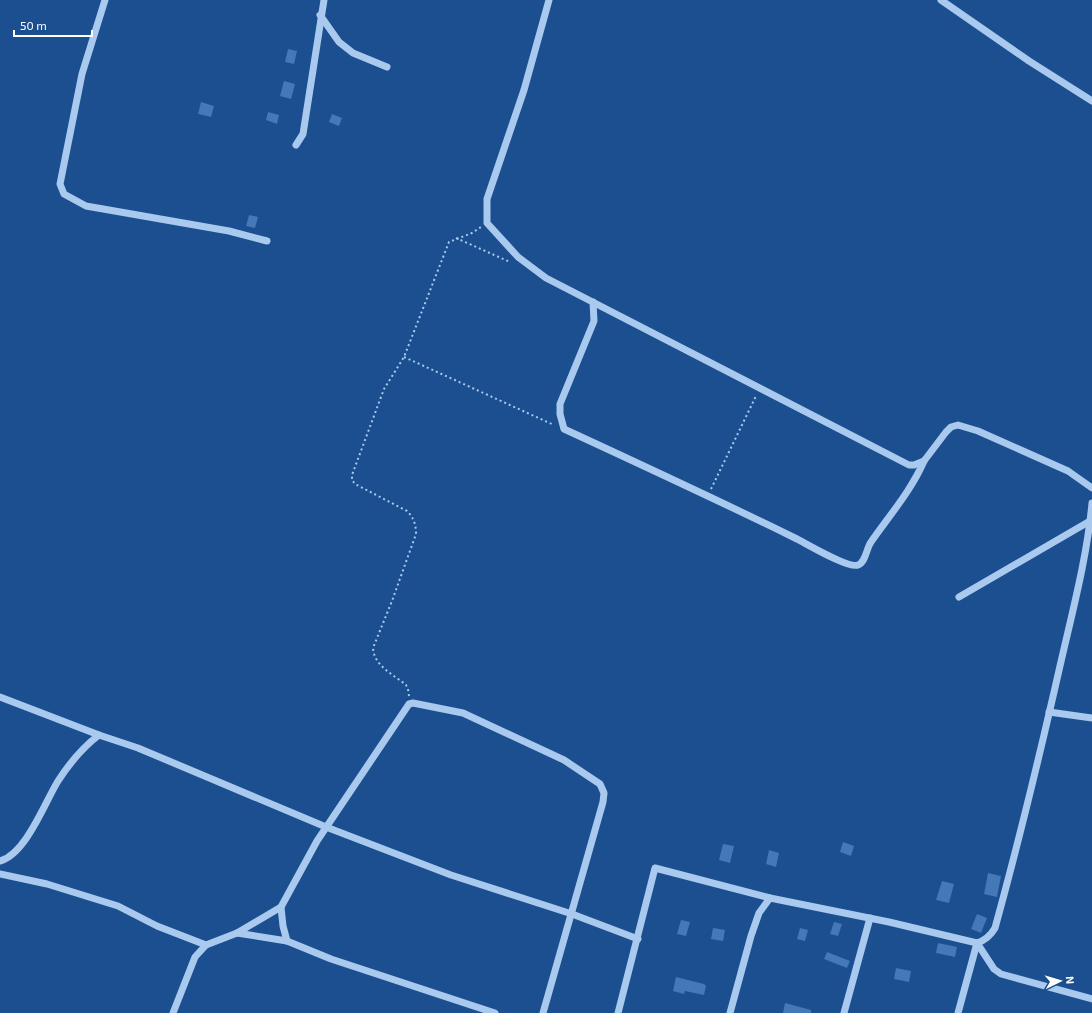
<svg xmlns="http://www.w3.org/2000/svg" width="1092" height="1013" font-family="'Exo 2',sans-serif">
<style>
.building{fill:#4478b7}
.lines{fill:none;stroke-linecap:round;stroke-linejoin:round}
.path{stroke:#a9c9ee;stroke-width:2;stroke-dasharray:2 3;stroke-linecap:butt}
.minor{stroke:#a9c9ee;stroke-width:7}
</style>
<rect width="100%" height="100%" fill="#1b4f8f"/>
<g class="building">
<path d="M288,49L297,51L294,64L285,62Z"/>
<path d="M284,81L295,84L291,99L280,96Z"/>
<path d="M201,102L214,106L211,117L198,114Z"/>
<path d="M268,112L279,115L277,124L266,120Z"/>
<path d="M332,114L342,118L339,126L329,122Z"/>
<path d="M249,215L258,217L255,228L246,226Z"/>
<path d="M843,842L854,846L851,856L840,852Z"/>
<path d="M723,844L734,846L730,863L719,860Z"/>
<path d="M769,850L779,853L776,867L766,864Z"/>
<path d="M988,873L1001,876L997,897L984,894Z"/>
<path d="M942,881L954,884L949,903L936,900Z"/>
<path d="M977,914L987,918L981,933L971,929Z"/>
<path d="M681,920L690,922L686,936L677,934Z"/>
<path d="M834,922L842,924L838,936L830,934Z"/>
<path d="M713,928L725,930L723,941L711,939Z"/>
<path d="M800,928L808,930L805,941L797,939Z"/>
<path d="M938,943L957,947L955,957L936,953Z"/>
<path d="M827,952L850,961L847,968L824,959Z"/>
<path d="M896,968L911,971L909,982L894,979Z"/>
<path d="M676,977L704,984L706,986L704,995L685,991L684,994L673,991Z"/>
<path d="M785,1003L811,1010V1013H783Z"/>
</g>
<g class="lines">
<g class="path">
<path d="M456,238L510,262"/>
<path d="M404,357L554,425"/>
<path d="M711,489L756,396"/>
<path d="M409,696L408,689L406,685C393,674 374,666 373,648L392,601L416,534C416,525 414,518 407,511L355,484L352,480V475L384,389L404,357L449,242L472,233L481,227"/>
</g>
<g class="minor">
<path d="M105,0L82,74L60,184L64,194L86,206L229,231L267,241"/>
<path d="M549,0L524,90L487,199V223L518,257L546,278L909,465H914L924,461L946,432L951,427L958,425L978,431L1068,471L1092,488"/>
<path d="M941,0L1029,61L1092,101"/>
<path d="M320,15L339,42L353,53L387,67"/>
<path d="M296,145L303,134L324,0"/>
<path d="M593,302L594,321L560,404V414L564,429C642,465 720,501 797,539C807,544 849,569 858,565C866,562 866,549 871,542C889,516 911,491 924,461"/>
<path d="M959,597L1090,521"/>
<path d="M0,697L99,735"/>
<path d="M1049,712L1092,718"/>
<path d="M0,861C26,854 45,802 58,781C69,764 83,747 99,735L138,748L326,827L451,875L572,914L638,939"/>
<path d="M0,874L47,884L118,906L157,926L206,945"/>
<path d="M237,933L287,941"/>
<path d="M977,943L994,969L1001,974L1092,999"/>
<path d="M173,1013L195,957L206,945L237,933L281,907"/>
<path d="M495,1013L331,959L287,941L283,926L281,907L317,841L409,704L413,703L463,713L564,760L600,784L604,793L603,802L543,1013"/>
<path d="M618,1013L655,868L770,898L889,922L977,943C986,940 991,935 995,928C1019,841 1040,754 1060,666C1072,613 1087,558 1092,503"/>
<path d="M730,1013L751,936L759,913L770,898"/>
<path d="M844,1013L870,918"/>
<path d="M958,1013L977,943"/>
</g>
</g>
<g transform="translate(1060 981) rotate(85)" stroke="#1b4f8f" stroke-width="3" paint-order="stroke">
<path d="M0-3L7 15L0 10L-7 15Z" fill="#ffffff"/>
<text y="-6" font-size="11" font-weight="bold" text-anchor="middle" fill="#ffffff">N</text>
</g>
<path d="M14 30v6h78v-6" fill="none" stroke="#ffffff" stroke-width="2"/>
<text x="20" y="30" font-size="12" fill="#ffffff" stroke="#1b4f8f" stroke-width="3" paint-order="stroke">50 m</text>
</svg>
